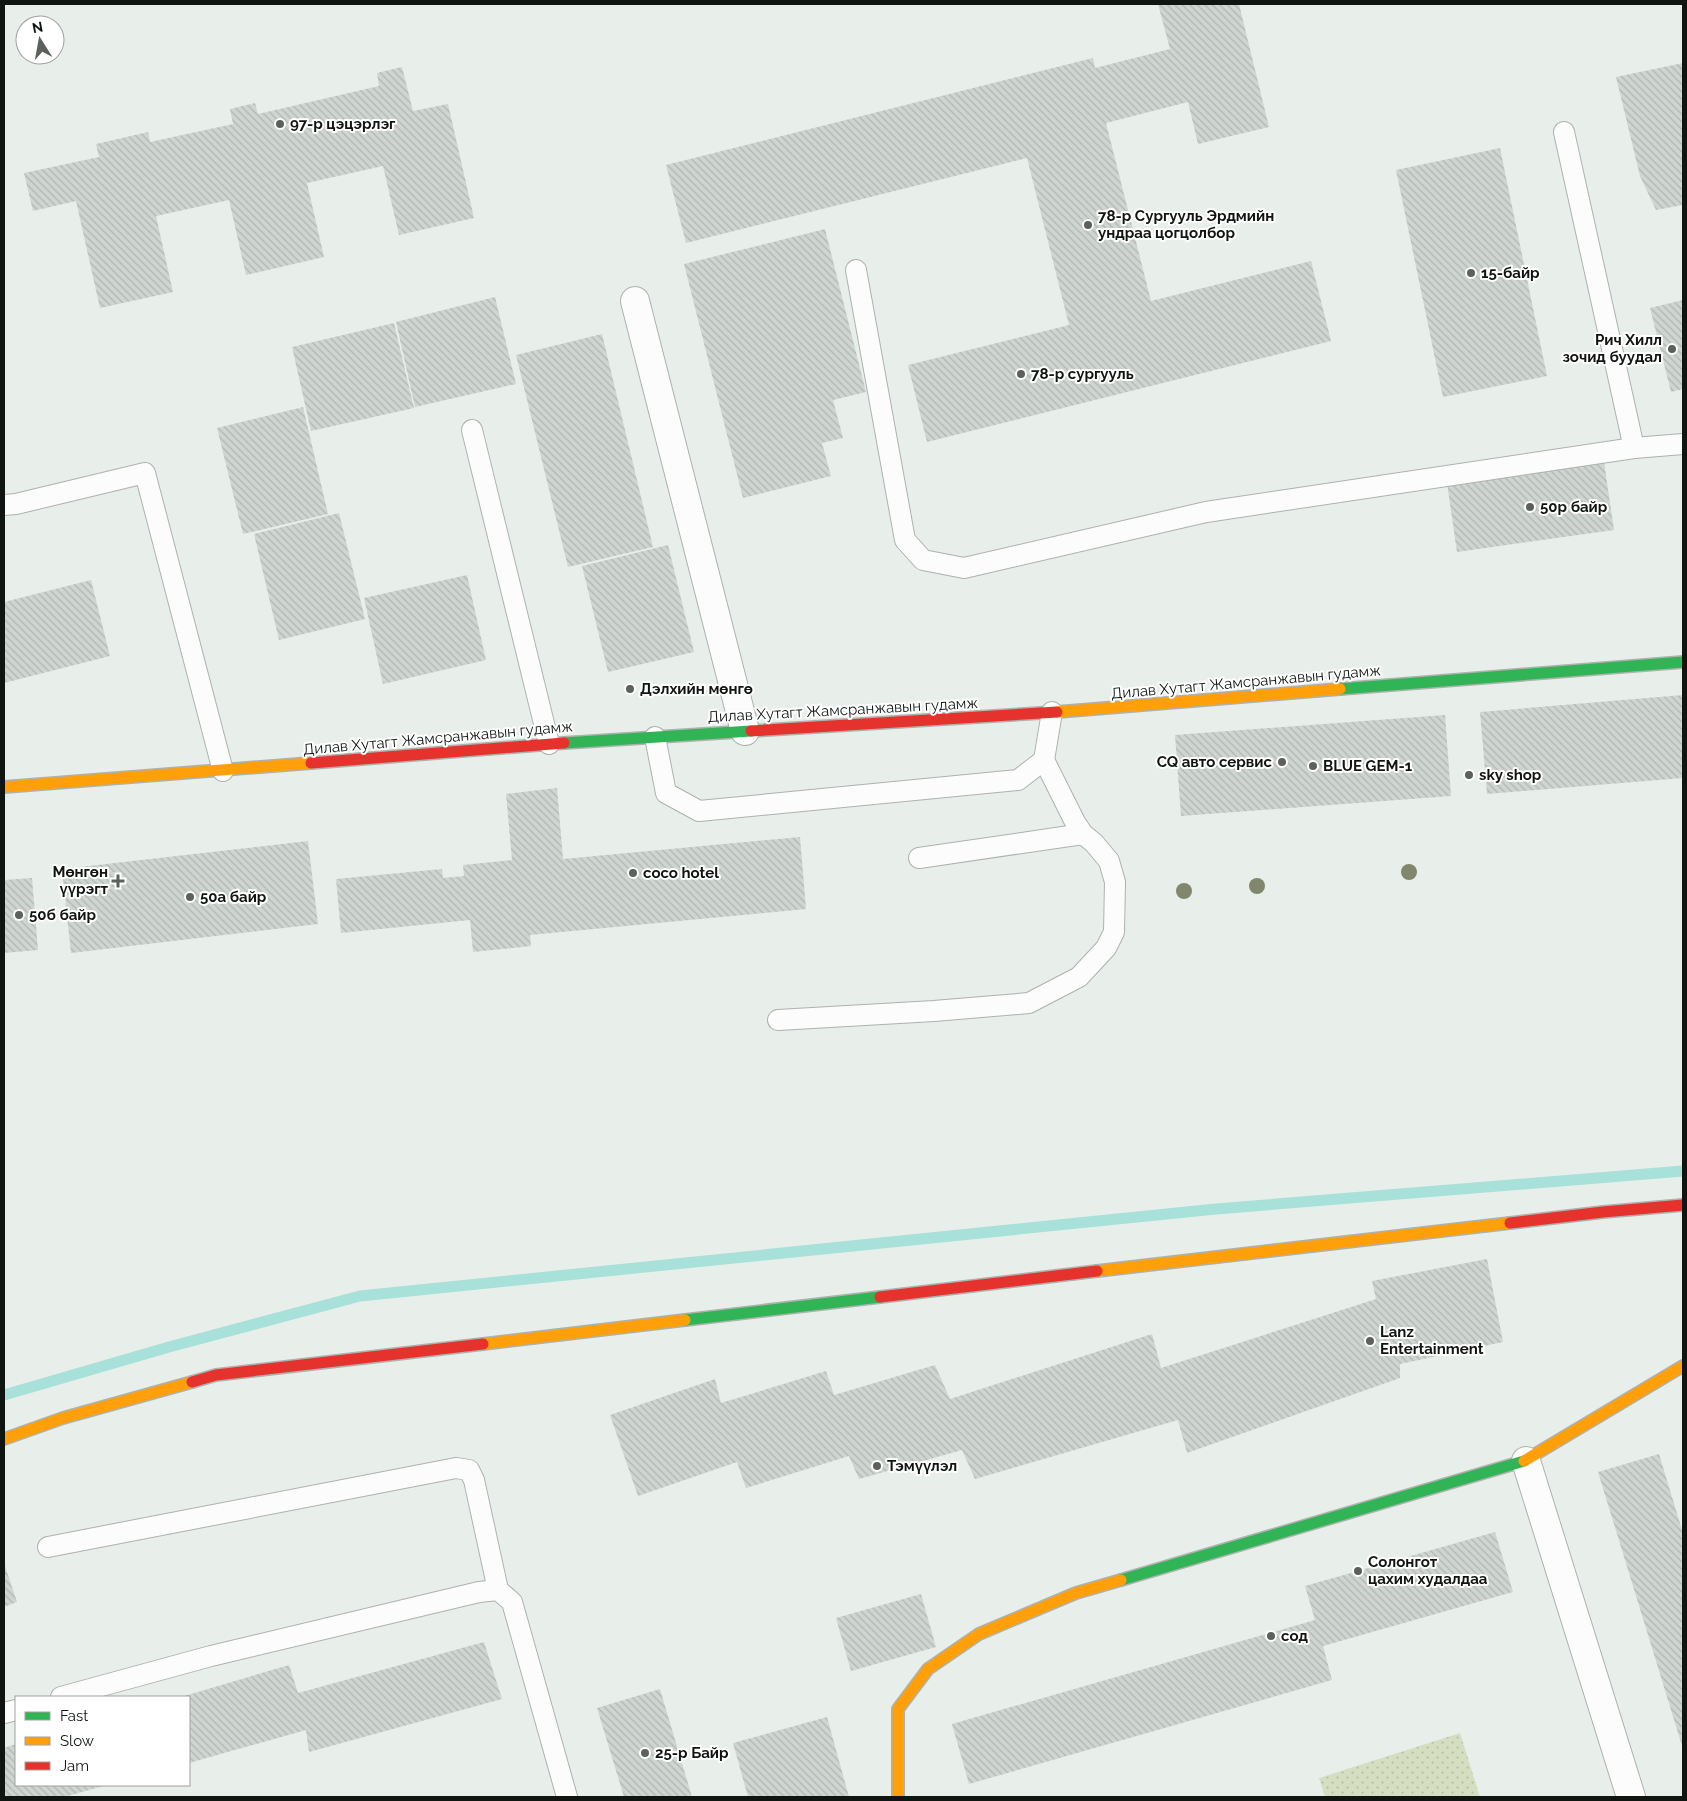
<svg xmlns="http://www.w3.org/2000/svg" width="1687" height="1801" font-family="Raleway,sans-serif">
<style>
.park{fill:url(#park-dots)}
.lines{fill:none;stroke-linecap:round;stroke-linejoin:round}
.stream{stroke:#a8e0da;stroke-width:11}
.building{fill:url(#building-back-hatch)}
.lane-casing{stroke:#adb2ae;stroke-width:22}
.street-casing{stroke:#adb2ae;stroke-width:30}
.fast-casing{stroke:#adb2ae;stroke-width:14}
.slow-casing{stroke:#adb2ae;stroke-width:14}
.jam-casing{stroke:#adb2ae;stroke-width:14}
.lane{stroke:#fcfcfc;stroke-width:20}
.street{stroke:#fcfcfc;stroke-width:28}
.fast{stroke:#30b455;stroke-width:11}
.slow{stroke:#ff9f0a;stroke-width:11}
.jam{stroke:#e5322d;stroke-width:11}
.tree{fill:#81876c}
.poi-dot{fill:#5c615d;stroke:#fff;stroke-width:2}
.labels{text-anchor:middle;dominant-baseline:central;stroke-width:4;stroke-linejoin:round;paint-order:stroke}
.poi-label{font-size:15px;font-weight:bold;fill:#101511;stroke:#fff;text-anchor:start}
.street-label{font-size:15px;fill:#101511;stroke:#fff}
</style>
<defs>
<pattern id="park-dots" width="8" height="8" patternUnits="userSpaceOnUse" patternTransform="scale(1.25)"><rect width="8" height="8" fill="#d6dec1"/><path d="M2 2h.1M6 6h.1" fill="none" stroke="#b7bea5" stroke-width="1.8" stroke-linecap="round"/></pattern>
<pattern id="building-back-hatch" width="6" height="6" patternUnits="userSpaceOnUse" patternTransform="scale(1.25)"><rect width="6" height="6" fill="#cfd5d1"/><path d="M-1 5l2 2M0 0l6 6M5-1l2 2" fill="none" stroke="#b1b6b2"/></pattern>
</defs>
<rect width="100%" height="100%" fill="#e8eee9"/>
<path class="park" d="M1460,1733L1480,1797H1325L1319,1778Z"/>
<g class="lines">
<path class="stream" d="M4,1395L169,1347L360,1296L1216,1209L1683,1171"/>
</g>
<g class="building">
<path d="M1158,4H1239L1269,127L1198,144L1188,102L1106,123L1151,301L1311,261L1331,341L927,442L908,365L1069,325L1027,158L686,243L666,165L1093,58L1095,68L1170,49Z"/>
<path d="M1683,63V205L1656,210L1640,176L1616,77Z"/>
<path d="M402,67L413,111L448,104L474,218L399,235L383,166L307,183L324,257L246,275L229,200L156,216L173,292L100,308L76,201L33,211L24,173L99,157L96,144L148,132L150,142L233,124L230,109L255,103L258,114L379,86L377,73Z"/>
<path d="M1500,148L1547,376L1443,397L1396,170Z"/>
<path d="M825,229L866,392L833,400L843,438L822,443L831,476L743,498L684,264Z"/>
<path d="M495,297L516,384L415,407L396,322Z"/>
<path d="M1683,300V389L1671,392L1650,308Z"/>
<path d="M394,323L414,408L311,431L292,347Z"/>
<path d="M602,334L653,547L568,567L516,355Z"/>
<path d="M303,407L328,514L243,534L217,428Z"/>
<path d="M1604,462L1614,530L1457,552L1447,483Z"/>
<path d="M339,513L365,619L279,640L254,534Z"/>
<path d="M668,545L694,652L608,672L582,566Z"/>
<path d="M467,575L486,660L383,684L364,598Z"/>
<path d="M91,580L110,656L4,683V602Z"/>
<path d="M1683,695V778L1487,794L1480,712Z"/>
<path d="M1445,715L1451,796L1181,816L1175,735Z"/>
<path d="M557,788L563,859L800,837L806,909L530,935L531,946L473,952L470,920L341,933L336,879L442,869L443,878L464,876L463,865L512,860L506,794Z"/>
<path d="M308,841L318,924L71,953L62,869Z"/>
<path d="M32,878L38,950L4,953V880Z"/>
<path d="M1487,1259L1503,1342L1400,1364V1378L1187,1453L1178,1420L975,1479L962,1450L859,1479L849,1456L746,1488L737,1462L638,1496L610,1415L715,1379L721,1403L826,1371L834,1395L935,1365L950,1399L1152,1334L1161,1368L1376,1299L1372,1281Z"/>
<path d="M1659,1454L1683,1533V1749L1598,1472Z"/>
<path d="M1495,1532L1513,1592L1323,1646L1332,1680L969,1784L952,1724L1315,1620L1305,1586Z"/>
<path d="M4,1563L17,1602L4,1607Z"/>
<path d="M921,1594L936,1647L851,1671L836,1618Z"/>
<path d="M484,1642L502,1699L309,1752L306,1730L189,1763V1697H181L289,1665L298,1693Z"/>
<path d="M660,1689L692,1797H624L597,1708Z"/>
<path d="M827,1717L849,1797H748L733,1743Z"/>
<path d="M16,1744V1785H107L64,1797H4V1748Z"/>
</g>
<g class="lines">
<g class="lane-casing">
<g id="lane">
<path d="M1564,132L1634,448"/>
<path d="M856,270L905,540L923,560L964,568L1206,512L1634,448L1683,444"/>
<path d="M472,430L549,744"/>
<path d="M4,505L16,504L145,473L223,771"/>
<path d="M655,737L666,793L699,811L1018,780L1044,760L1052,712"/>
<path d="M919,858L1083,834"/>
<path d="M778,1020L934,1011L1029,1003L1079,977L1106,948L1114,932L1115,882L1109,861L1094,843L1083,834L1075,822L1044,760"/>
<path d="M48,1547L456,1468L469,1470L474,1480L498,1590"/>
<path d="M61,1697L211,1656L479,1592L498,1590L512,1602L567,1797"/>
<path d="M4,1713L16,1710"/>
</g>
</g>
<g class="street-casing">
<g id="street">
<path d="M635,301L745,731"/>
<path d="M1526,1461L1631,1797"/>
</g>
</g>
<g class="fast-casing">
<g id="fast">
<path d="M1340,689L1683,662"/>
<path d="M564,743L751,731"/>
<path d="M685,1320L880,1297"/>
<path d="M1121,1580L1524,1461"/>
</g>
</g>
<g class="slow-casing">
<g id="slow">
<path d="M1057,712L1340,689"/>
<path d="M4,787L311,763"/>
<path d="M1097,1271L1510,1223"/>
<path d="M483,1344L685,1320"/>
<path d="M4,1439L63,1418L192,1382"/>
<path d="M1524,1461L1683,1366"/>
<path d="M898,1797V1709L928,1669L979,1634L1076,1593L1121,1580"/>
</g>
</g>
<g class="jam-casing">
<g id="jam">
<path d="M751,731L1057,712"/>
<path d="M311,763L564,743"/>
<path d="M1510,1223L1603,1212L1683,1205"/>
<path d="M880,1297L1097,1271"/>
<path d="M192,1382L216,1375L483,1344"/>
</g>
</g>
<use href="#lane" class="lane"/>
<use href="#street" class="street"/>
<use href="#fast" class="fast"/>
<use href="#slow" class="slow"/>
<use href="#jam" class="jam"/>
</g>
<g class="tree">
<circle cx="1409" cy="872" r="8"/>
<circle cx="1257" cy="886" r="8"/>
<circle cx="1184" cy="891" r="8"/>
</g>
<g class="poi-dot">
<circle cx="280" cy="124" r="5"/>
<circle cx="1088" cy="225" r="5"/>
<circle cx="1471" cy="273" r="5"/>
<circle cx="1672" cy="349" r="5"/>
<circle cx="1021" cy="374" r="5"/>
<circle cx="1530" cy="507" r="5"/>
<circle cx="630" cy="689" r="5"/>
<circle cx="1282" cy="762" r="5"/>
<circle cx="1313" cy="766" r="5"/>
<circle cx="1469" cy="775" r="5"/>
<circle cx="633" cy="873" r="5"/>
<path d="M115.5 873.5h5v5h5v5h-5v5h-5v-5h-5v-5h5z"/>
<circle cx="190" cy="897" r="5"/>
<circle cx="19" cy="915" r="5"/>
<circle cx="1370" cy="1341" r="5"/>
<circle cx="877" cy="1466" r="5"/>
<circle cx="1358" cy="1571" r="5"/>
<circle cx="1271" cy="1636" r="5"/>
<circle cx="645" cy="1753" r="5"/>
</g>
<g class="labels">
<g class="poi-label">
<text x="290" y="124">97-р цэцэрлэг</text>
<text x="1098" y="216">78-р Сургууль Эрдмийн<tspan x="1098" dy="17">ундраа цогцолбор</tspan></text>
<text x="1481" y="273">15-байр</text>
<text x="1662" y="340" text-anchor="end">Рич Хилл<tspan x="1662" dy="17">зочид буудал</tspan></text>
<text x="1031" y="374">78-р сургууль</text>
<text x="1540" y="507">50р байр</text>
<text x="640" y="689">Дэлхийн мөнгө</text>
<text x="1272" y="762" text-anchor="end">CQ авто сервис</text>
<text x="1323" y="766">BLUE GEM-1</text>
<text x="1479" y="775">sky shop</text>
<text x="108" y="872" text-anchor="end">Мөнгөн<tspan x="108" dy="17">үүрэгт</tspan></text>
<text x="643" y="873">coco hotel</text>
<text x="200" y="897">50а байр</text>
<text x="29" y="915">50б байр</text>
<text x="1380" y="1332">Lanz<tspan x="1380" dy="17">Entertainment</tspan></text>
<text x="887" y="1466">Тэмүүлэл</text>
<text x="1368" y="1562">Солонгот<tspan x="1368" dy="17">цахим худалдаа</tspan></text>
<text x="1281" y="1636">сод</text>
<text x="655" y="1753">25-р Байр</text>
</g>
<g class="street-label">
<text transform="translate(1246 682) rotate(-5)">Дилав Хутагт Жамсранжавын гудамж</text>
<text transform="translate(843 710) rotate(-3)">Дилав Хутагт Жамсранжавын гудамж</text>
<text transform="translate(438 738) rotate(-5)">Дилав Хутагт Жамсранжавын гудамж</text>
</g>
</g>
<rect width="1687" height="1801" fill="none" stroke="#101511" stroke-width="10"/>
<rect x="15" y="1696" width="175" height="90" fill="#ffffff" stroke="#9fa1a0"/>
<rect x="25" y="1712" width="25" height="8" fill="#30b455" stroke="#9fa1a0"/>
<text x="60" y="1721" font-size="15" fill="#101511">Fast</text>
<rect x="25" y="1737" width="25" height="8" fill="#ff9f0a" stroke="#9fa1a0"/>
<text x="60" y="1746" font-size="15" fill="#101511">Slow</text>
<rect x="25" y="1762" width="25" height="8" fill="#e5322d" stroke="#9fa1a0"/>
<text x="60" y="1771" font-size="15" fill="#101511">Jam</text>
<g transform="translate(40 40) rotate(349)"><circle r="24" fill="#ffffff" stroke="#9fa1a0"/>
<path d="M0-4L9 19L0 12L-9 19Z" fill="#5c615d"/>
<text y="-8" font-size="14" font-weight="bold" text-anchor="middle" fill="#101511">N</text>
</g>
</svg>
